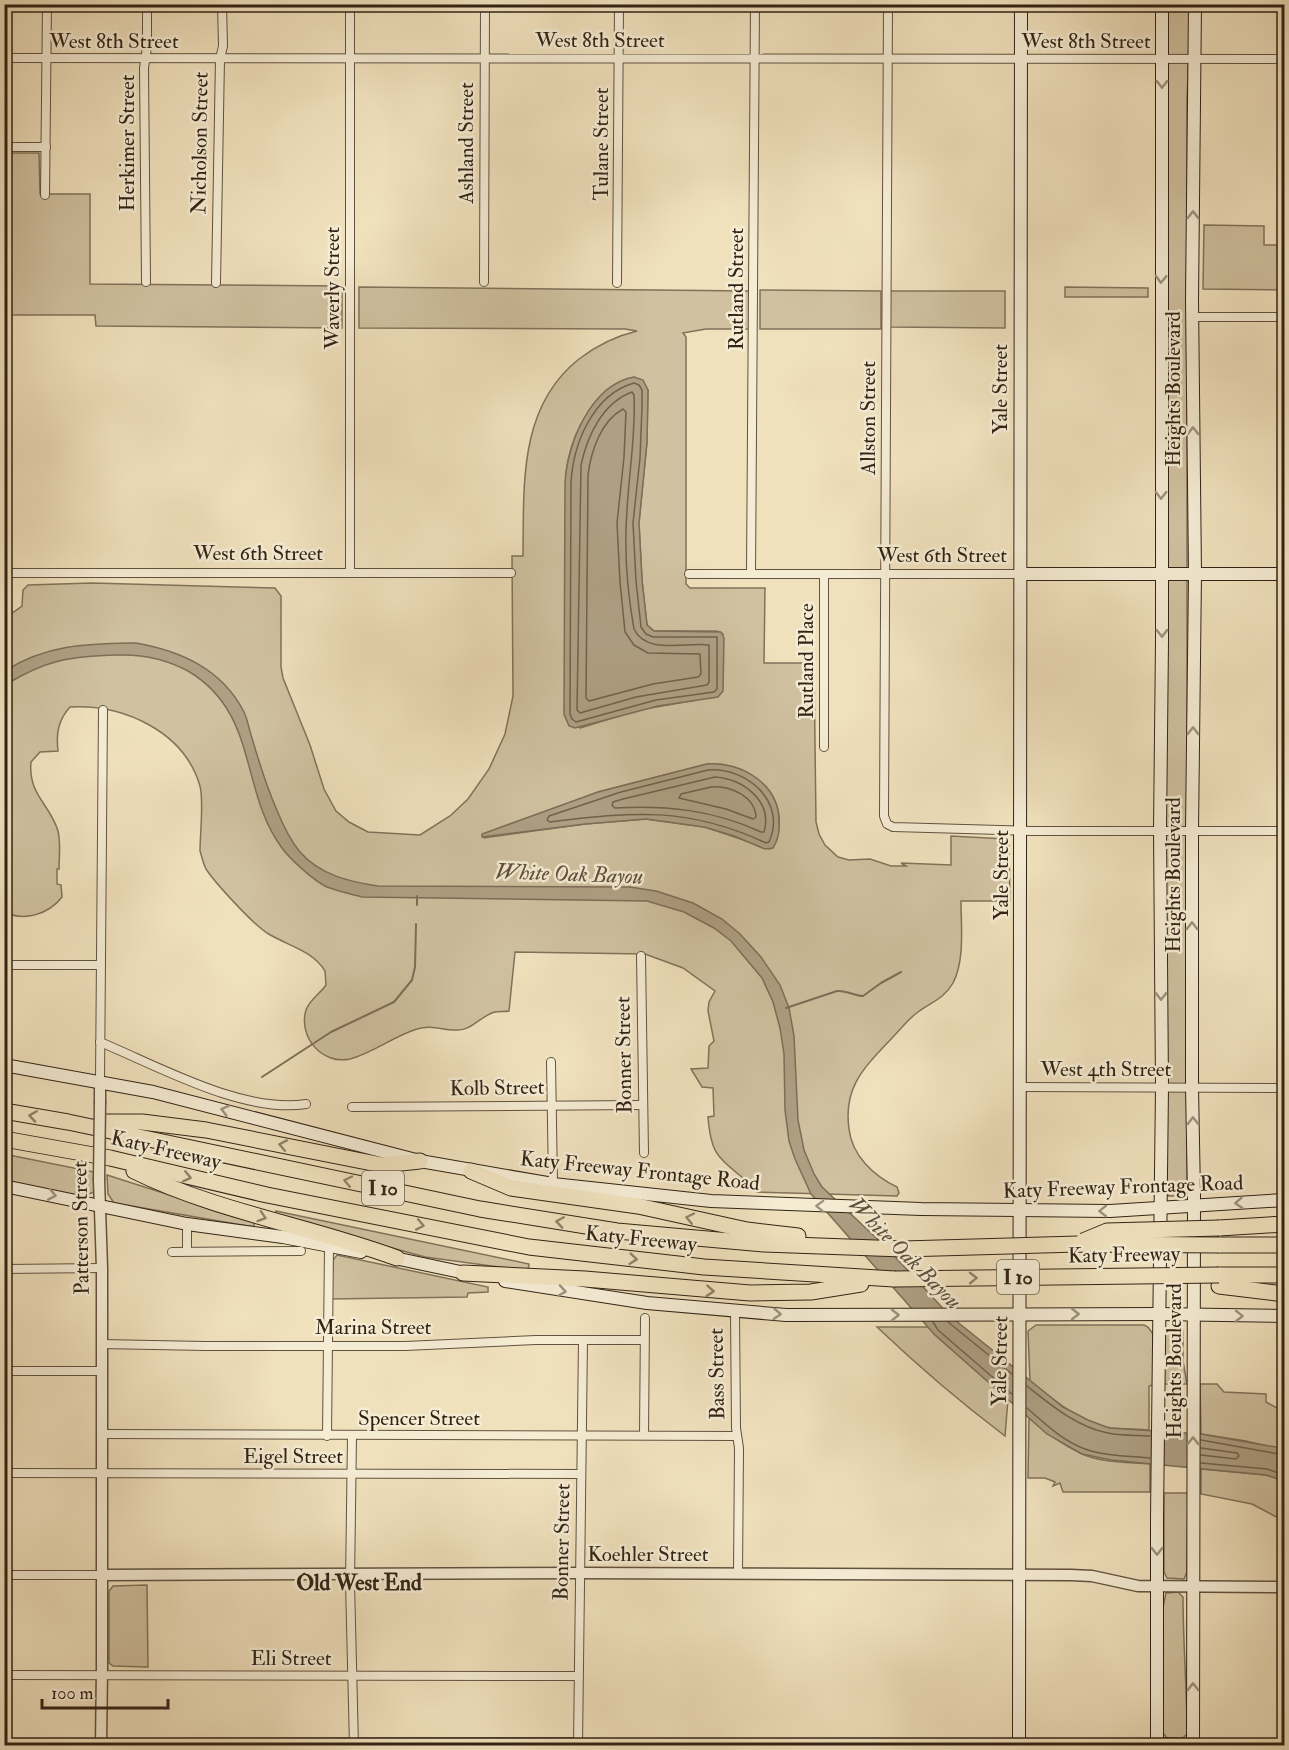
<svg xmlns="http://www.w3.org/2000/svg" width="1289" height="1750" font-family="'IM FELL Double Pica',serif">
<style>
.green{fill:#d0c1a0;stroke:#81725a;stroke-width:1.5;fill-rule:evenodd}
.water{fill:#afa084;stroke:#7d6e58;stroke-width:1.5}
.lines{fill:none;stroke-linecap:round;stroke-linejoin:round}
.shore{stroke:#70624c;stroke-width:1.5}
.stream{stroke:#7d6e58;stroke-width:2}
.minor-casing{stroke:#62523f;stroke-width:10}
.tertiary-casing{stroke:#62523f;stroke-width:13}
.secondary-casing{stroke:#322315;stroke-width:14}
.motorway-casing{stroke:#322315;stroke-width:17}
.minor{stroke:#f5ecd4;stroke-width:8}
.tertiary{stroke:#f5ecd4;stroke-width:10}
.secondary{stroke:#f5ecd4;stroke-width:12}
.motorway{stroke:#f0e1bd;stroke-width:15}
.tertiary-bridge-casing{stroke:#62523f;stroke-width:13;stroke-linecap:butt}
.motorway-bridge-casing{stroke:#322315;stroke-width:17;stroke-linecap:butt}
.tertiary-bridge{stroke:#f5ecd4;stroke-width:10}
.motorway-bridge{stroke:#f0e1bd;stroke-width:15}
.oneway{stroke:#9d927e}
.oneway2{stroke:#918269}
.labels{text-anchor:middle;dominant-baseline:central;stroke-width:5;stroke-linejoin:round;paint-order:stroke}
.shield{fill:#f5ecd4;stroke:#6c5f4e;stroke-width:1.5}
.shield-label{font-size:20px;font-weight:bold;fill:#322315}
.street-label{font-size:21px;fill:#322315;stroke:#f5ecd4}
.water-label{font-size:22px;font-style:italic;fill:#5e4f3c;stroke:#f5ecd4}
.neighbourhood-label{font-size:22px;font-weight:bold;fill:#322315;stroke:#f5ecd4}
</style>
<rect width="100%" height="100%" fill="#f0e1bd"/>
<filter id="stains"><feTurbulence type="fractalNoise" baseFrequency=".00333" numOctaves="4"/><feColorMatrix values="0 0 0 0 .2 0 0 0 0 .09 0 0 0 0 .02 0 0 0 .5 -.17"/></filter>
<radialGradient id="worn" r=".72"><stop offset=".6" stop-color="#630" stop-opacity="0"/><stop offset="1" stop-color="#630" stop-opacity=".3"/></radialGradient>
<g class="green">
<path d="M1191,4L1187,98V1196H1168L1164,1146L1167,5Z"/>
<path d="M4,153H39L40,194H90V284L342,286V328L96,326L95,315H5Z"/>
<path d="M1204,225L1264,226V245H1284V290L1203,289Z"/>
<path d="M359,287L750,291L749,329H706L683,333L686,337V584L690,588H765L764,663H814L816,822L819,834L825,845L838,857L849,860L870,859L891,866H906L901,863L951,865V836L1006,839L1009,844L1010,901H961C961,926 965,960 953,983C944,999 931,1002 918,1012C908,1019 900,1030 892,1038C865,1067 843,1086 849,1129C852,1156 874,1176 897,1187L899,1193L897,1196L757,1192C750,1189 750,1184 744,1179C717,1156 711,1154 708,1117L714,1116L713,1088L702,1087L691,1069L708,1068L709,1046L714,1041L708,1011L709,1002L715,991L683,968L645,954L515,952L509,1011C505,1012 499,1011 495,1012C482,1015 472,1030 458,1030C444,1031 432,1024 417,1029C394,1036 373,1053 350,1059C322,1065 298,1037 306,1010C310,999 320,994 326,985L325,971C312,950 288,946 267,933C252,923 216,884 206,869C203,863 202,857 200,851C200,834 204,801 200,786C184,731 123,704 70,707C58,720 56,734 58,751L40,752L31,762C28,795 50,804 58,831C61,843 59,857 59,869H57V884L61,885L62,897C49,914 24,922 5,912L4,619L22,606L23,590L28,585L92,583L275,588L281,596V667L283,678L310,745L324,789L336,811L349,822L368,832L420,835L450,816L468,799L489,769L505,734L513,696L512,556H523C524,486 518,407 579,359C596,346 616,336 637,331L625,329L359,328ZM611,388L648,390L647,442L639,523L642,580L647,625L654,631H717L723,634L696,700L639,710L580,728L566,473C570,439 584,410 611,388ZM707,764C743,761 783,788 779,827C778,835 774,842 770,849L705,827L646,819L585,824L483,838L598,792Z"/>
<path d="M1065,287L1148,288V297H1065Z"/>
<path d="M760,290L881,291V329H760Z"/>
<path d="M890,291H1005V328L890,327Z"/>
<path d="M4,1154L94,1172V1192C73,1201 27,1185 5,1180Z"/>
<path d="M107,1175L254,1222V1227L114,1203L108,1194Z"/>
<path d="M276,1211L529,1264L528,1271L425,1257L275,1216Z"/>
<path d="M337,1255L488,1287V1292L468,1293L467,1297L330,1299L333,1260Z"/>
<path d="M1036,1325H1144L1148,1327L1153,1334V1385L1149,1386V1430C1136,1429 1123,1429 1111,1428C1080,1423 1053,1399 1030,1381L1028,1331Z"/>
<path d="M877,1327H929L934,1334L1008,1399L1005,1436C960,1402 918,1366 877,1327Z"/>
<path d="M1164,1330H1183V1361L1187,1384H1163Z"/>
<path d="M1200,1384H1217L1224,1392L1266,1394V1402L1284,1412V1450L1246,1441L1201,1434Z"/>
<path d="M1029,1418C1045,1432 1061,1444 1080,1453C1100,1463 1128,1462 1150,1464V1492H1063L1060,1483L1053,1486L1055,1482L1045,1478H1028Z"/>
<path d="M1201,1469L1266,1475L1284,1481V1521L1252,1504L1201,1494Z"/>
<path d="M1164,1493H1188L1187,1572L1184,1579L1167,1578L1164,1572Z"/>
<path d="M147,1585L148,1667L113,1666L109,1663V1591L113,1586Z"/>
<path d="M1178,1592L1183,1597C1183,1643 1187,1688 1187,1734L1183,1738H1167L1163,1733V1607L1166,1593Z"/>
</g>
<g class="water">
<path d="M634,377L643,380L648,390L647,442L639,523L642,580L647,625L654,631L721,632L724,638L723,691L718,697L658,706L575,728L569,726L564,714L565,483C567,445 590,385 634,377Z"/>
<path d="M136,643C181,651 222,669 244,712C248,720 249,730 252,738C259,762 266,785 276,808C282,823 289,839 300,852C320,875 350,882 378,886L630,887L656,891L693,903L722,919L740,934L761,957L780,985L789,1008L794,1036L798,1120L804,1150L814,1174L822,1187L886,1247L950,1316L1063,1407L1088,1420L1109,1428L1201,1434L1281,1448L1284,1450V1481L1266,1475L1111,1460L1082,1454L1047,1434L934,1334L811,1194L795,1159L789,1141L785,1110L784,1054L780,1028L773,1002L762,978L731,941L714,928L684,912L647,901L362,897C351,894 338,891 327,887C314,881 290,859 282,848C239,790 259,713 188,671C166,659 143,654 117,655C70,656 46,660 5,685V671C47,644 87,644 136,643Z"/>
<path d="M707,764C741,761 779,784 779,821C780,831 778,840 773,848L765,849L734,836L704,827L646,819L585,824L482,837V834L598,792Z"/>
</g>
<g class="lines">
<g class="shore">
<path d="M634,383L639,385L642,390V407L640,458L633,523L636,581L641,627L646,634L653,637H717V689L714,692L656,700L576,722L572,719L570,714L571,483C573,445 592,395 634,383Z"/>
<path d="M632,392L634,395C636,434 629,471 627,510C624,549 627,590 634,629C646,655 686,642 709,645V682L707,685L636,697L580,713L577,710L581,465C587,437 602,403 632,392Z"/>
<path d="M623,409L626,412L624,457L617,523L620,582L625,632L634,645L648,653L700,654L701,674L698,677L653,684L589,701L586,698L588,475C591,451 601,421 623,409Z"/>
<path d="M708,770C747,767 787,802 769,842L766,843C687,806 633,812 550,822L547,820L549,816L621,792Z"/>
<path d="M715,777C743,779 773,801 764,832H761C714,810 666,805 615,808L612,805L613,802L623,799Z"/>
<path d="M711,787C729,785 755,796 756,817L753,819L726,809L679,798L681,794Z"/>
<path d="M933,1322L938,1330L1012,1394"/>
<path d="M948,1322L1012,1374"/>
<path d="M1027,1386C1051,1405 1077,1427 1108,1433C1121,1436 1137,1435 1150,1436"/>
<path d="M1027,1408C1044,1423 1063,1441 1085,1449C1105,1456 1129,1456 1150,1458"/>
<path d="M1201,1440L1284,1455"/>
<path d="M1201,1455L1236,1459L1239,1456L1237,1453L1201,1448"/>
<path d="M1201,1463L1267,1469L1284,1475"/>
</g>
<g class="stream">
<path d="M417,905V896"/>
<path d="M786,1008L837,991C847,990 854,996 863,996L881,983L901,972"/>
<path d="M262,1077L331,1032L394,1002L412,980L415,967L416,924"/>
</g>
<g class="minor-casing">
<g id="minor">
<path d="M888,4L884,816L887,824L893,827L1032,831H1284"/>
<path d="M4,58L1284,59"/>
<path d="M4,147H46"/>
<path d="M45,195L47,4"/>
<path d="M146,282L144,68L147,47V4"/>
<path d="M484,282L485,4"/>
<path d="M216,283L220,59L223,46L222,4"/>
<path d="M617,283L619,4"/>
<path d="M1193,317H1284"/>
<path d="M350,572V4"/>
<path d="M4,573H511"/>
<path d="M689,574H1020"/>
<path d="M751,574L755,4"/>
<path d="M824,575V747"/>
<path d="M641,956L644,1153"/>
<path d="M4,965H101"/>
<path d="M100,1042C158,1066 243,1114 306,1104"/>
<path d="M551,1062L553,1184"/>
<path d="M100,1081L103,710"/>
<path d="M1021,1087L1284,1088"/>
<path d="M352,1107L643,1105"/>
<path d="M187,1224V1251"/>
<path d="M172,1252L301,1251"/>
<path d="M4,1269L102,1268"/>
<path d="M735,1312L736,1428L739,1448L738,1574"/>
<path d="M101,1344L205,1346H405L536,1340H644"/>
<path d="M4,1371H102"/>
<path d="M102,1434L737,1436"/>
<path d="M644,1435L645,1318"/>
<path d="M327,1436L329,1246"/>
<path d="M352,1436L350,1583L354,1746"/>
<path d="M4,1473L581,1474"/>
<path d="M4,1575H102"/>
<path d="M4,1675L577,1676"/>
<path d="M101,1743L578,1742"/>
<path d="M578,1746L583,1340"/>
</g>
</g>
<g class="tertiary-casing">
<g id="tertiary">
<path d="M100,1081V1102"/>
<path d="M99,1180L102,1268V1668L101,1746"/>
<path d="M102,1575L580,1573L1071,1575L1092,1576L1138,1586L1284,1587"/>
</g>
</g>
<g class="secondary-casing">
<g id="secondary">
<path d="M1020,574H1284"/>
<path d="M4,1065L153,1092L420,1161L553,1184L711,1201L921,1209L1110,1211L1284,1200"/>
<path d="M4,1186L187,1224L283,1237L361,1252"/>
<path d="M390,1257L470,1274"/>
<path d="M505,1281L647,1303L786,1315L1159,1314L1284,1316"/>
<path d="M1157,1744L1193,1745"/>
<path d="M1019,1746L1021,4"/>
<path d="M1157,1746V1517L1162,1087L1160,830L1162,641V4"/>
<path d="M1193,1746L1194,1195L1192,1087V830L1195,574L1192,300L1195,4"/>
</g>
</g>
<g class="motorway-casing">
<g id="motorway">
<path d="M4,1111L68,1122L480,1209L617,1231L764,1244L903,1249"/>
<path d="M101,1122H142L206,1130L382,1165L420,1161"/>
<path d="M4,1139L110,1158L267,1195L529,1247L704,1267L894,1279"/>
<path d="M134,1171C217,1212 311,1226 397,1258"/>
<path d="M471,1171L511,1188L638,1206L747,1230L798,1236"/>
<path d="M1219,1228L1284,1224"/>
<path d="M1219,1245H1284"/>
<path d="M463,1273L585,1279L750,1293L811,1292L861,1284"/>
<path d="M1219,1275H1284"/>
<path d="M1219,1286L1284,1294"/>
</g>
</g>
<use href="#minor" class="minor"/>
<use href="#tertiary" class="tertiary"/>
<use href="#secondary" class="secondary"/>
<use href="#motorway" class="motorway"/>
<g class="tertiary-bridge-casing">
<path id="tertiary-bridge" d="M99,1180L100,1102"/>
</g>
<g class="motorway-bridge-casing">
<g id="motorway-bridge">
<path d="M1083,1241L1107,1231L1219,1228"/>
<path d="M903,1249L1078,1244L1219,1245"/>
<path d="M894,1279L1219,1275"/>
</g>
</g>
<use href="#tertiary-bridge" class="tertiary-bridge"/>
<use href="#motorway-bridge" class="motorway-bridge"/>
</g>
<defs><path id="oneway-chevron" d="M-2-3.5L2.5 0L-2 3.5" fill="none" stroke-width="1.6" stroke-linecap="round" stroke-linejoin="round" transform="scale(1.5)"/></defs>
<g class="oneway">
<use href="#oneway-chevron" transform="translate(1162 84) rotate(90)"/>
<use href="#oneway-chevron" transform="translate(1193 215) rotate(-89)"/>
<use href="#oneway-chevron" transform="translate(1161 279) rotate(92)"/>
<use href="#oneway-chevron" transform="translate(1193 431) rotate(-90)"/>
<use href="#oneway-chevron" transform="translate(1161 495) rotate(90)"/>
<use href="#oneway-chevron" transform="translate(1162 633) rotate(89)"/>
<use href="#oneway-chevron" transform="translate(1193 731) rotate(-89)"/>
<use href="#oneway-chevron" transform="translate(1192 926) rotate(-90)"/>
<use href="#oneway-chevron" transform="translate(1161 996) rotate(90)"/>
<use href="#oneway-chevron" transform="translate(225 1110) rotate(-165)"/>
<use href="#oneway-chevron" transform="translate(1193 1121) rotate(-91)"/>
<use href="#oneway-chevron" transform="translate(52 1195) rotate(11)"/>
<use href="#oneway-chevron" transform="translate(1239 1203) rotate(176)"/>
<use href="#oneway-chevron" transform="translate(820 1206) rotate(-178)"/>
<use href="#oneway-chevron" transform="translate(1103 1211) rotate(179)"/>
<use href="#oneway-chevron" transform="translate(562 1291) rotate(9)"/>
<use href="#oneway-chevron" transform="translate(777 1314) rotate(3)"/>
<use href="#oneway-chevron" transform="translate(1075 1314)"/>
<use href="#oneway-chevron" transform="translate(895 1315)"/>
<use href="#oneway-chevron" transform="translate(1239 1316) rotate(1)"/>
<use href="#oneway-chevron" transform="translate(1193 1441) rotate(-90)"/>
<use href="#oneway-chevron" transform="translate(1157 1551) rotate(90)"/>
<use href="#oneway-chevron" transform="translate(1193 1687) rotate(-90)"/>
</g>
<g class="oneway2">
<use href="#oneway-chevron" transform="translate(33 1116) rotate(-171)"/>
<use href="#oneway-chevron" transform="translate(283 1145) rotate(-169)"/>
<use href="#oneway-chevron" transform="translate(187 1177) rotate(13)"/>
<use href="#oneway-chevron" transform="translate(348 1181) rotate(-168)"/>
<use href="#oneway-chevron" transform="translate(262 1217) rotate(18)"/>
<use href="#oneway-chevron" transform="translate(690 1218) rotate(-168)"/>
<use href="#oneway-chevron" transform="translate(560 1222) rotate(-171)"/>
<use href="#oneway-chevron" transform="translate(420 1225) rotate(11)"/>
<use href="#oneway-chevron" transform="translate(633 1259) rotate(6)"/>
<use href="#oneway-chevron" transform="translate(973 1278) rotate(-1)"/>
<use href="#oneway-chevron" transform="translate(710 1291) rotate(4)"/>
</g>
<g class="labels">
<g class="shield">
<rect x="362" y="1171" width="42" height="34" rx="4.5"/>
<rect x="997" y="1260" width="42" height="34" rx="4.5"/>
</g>
<g class="shield-label">
<text x="383" y="1188">I 10</text>
<text x="1018" y="1277">I 10</text>
</g>
<g class="street-label">
<text x="600" y="40">West 8th Street</text>
<text x="114" y="41">West 8th Street</text>
<text x="1086" y="41">West 8th Street</text>
<text transform="translate(127 143) rotate(-90)">Herkimer Street</text>
<text transform="translate(200 143) rotate(-89)">Nicholson Street</text>
<text transform="translate(466 143) rotate(-90)">Ashland Street</text>
<text transform="translate(601 144) rotate(-90)">Tulane Street</text>
<text transform="translate(332 288) rotate(-90)">Waverly Street</text>
<text transform="translate(736 289) rotate(-90)">Rutland Street</text>
<text transform="translate(1000 389) rotate(-90)">Yale Street</text>
<text transform="translate(1173 389) rotate(-90)">Heights Boulevard</text>
<text transform="translate(868 418) rotate(-90)">Allston Street</text>
<text x="258" y="553">West 6th Street</text>
<text x="942" y="555">West 6th Street</text>
<text transform="translate(806 661) rotate(-90)">Rutland Place</text>
<text transform="translate(1001 875) rotate(-90)">Yale Street</text>
<text transform="translate(1173 875) rotate(-90)">Heights Boulevard</text>
<text transform="translate(624 1055) rotate(-91)">Bonner Street</text>
<text x="1106" y="1069">West 4th Street</text>
<text transform="translate(497 1088) rotate(-1)">Kolb Street</text>
<text transform="translate(166 1150) rotate(13)">Katy Freeway</text>
<text transform="translate(640 1171) rotate(6)">Katy Freeway Frontage Road</text>
<text transform="translate(1123 1187) rotate(-2)">Katy Freeway Frontage Road</text>
<text transform="translate(81 1228) rotate(-91)">Patterson Street</text>
<text transform="translate(641 1239) rotate(6)">Katy Freeway</text>
<text transform="translate(1124 1255) rotate(-1)">Katy Freeway</text>
<text x="373" y="1327">Marina Street</text>
<text transform="translate(1000 1361) rotate(-89)">Yale Street</text>
<text transform="translate(1174 1361) rotate(-90)">Heights Boulevard</text>
<text transform="translate(717 1374) rotate(-91)">Bass Street</text>
<text x="419" y="1418">Spencer Street</text>
<text x="293" y="1456">Eigel Street</text>
<text transform="translate(562 1542) rotate(-89)">Bonner Street</text>
<text x="648" y="1554">Koehler Street</text>
<text x="291" y="1658">Eli Street</text>
</g>
<g class="water-label">
<text transform="translate(569 874) rotate(2)">White Oak Bayou</text>
<text transform="translate(905 1253) rotate(45)">White Oak Bayou</text>
</g>
<g class="neighbourhood-label">
<text x="359" y="1583">Old West End</text>
</g>
</g>
<rect width="1289" height="1750" fill="none" stroke="#f0e1bd" stroke-width="24"/>
<rect x="6" y="6" width="1277" height="1738" fill="none" stroke="#322315" stroke-width="3"/>
<rect x="12" y="12" width="1265" height="1726" fill="none" stroke="#322315" stroke-width="1.5"/>
<path d="M42 1699v9h126v-9" fill="none" stroke="#322315" stroke-width="3"/>
<text x="51" y="1699" font-size="18" fill="#322315" stroke="#f5ecd4" stroke-width="4.5" paint-order="stroke">100 m</text>
<rect width="100%" height="100%" filter="url(#stains)"/>
<rect width="100%" height="100%" fill="url(#worn)"/>
</svg>
